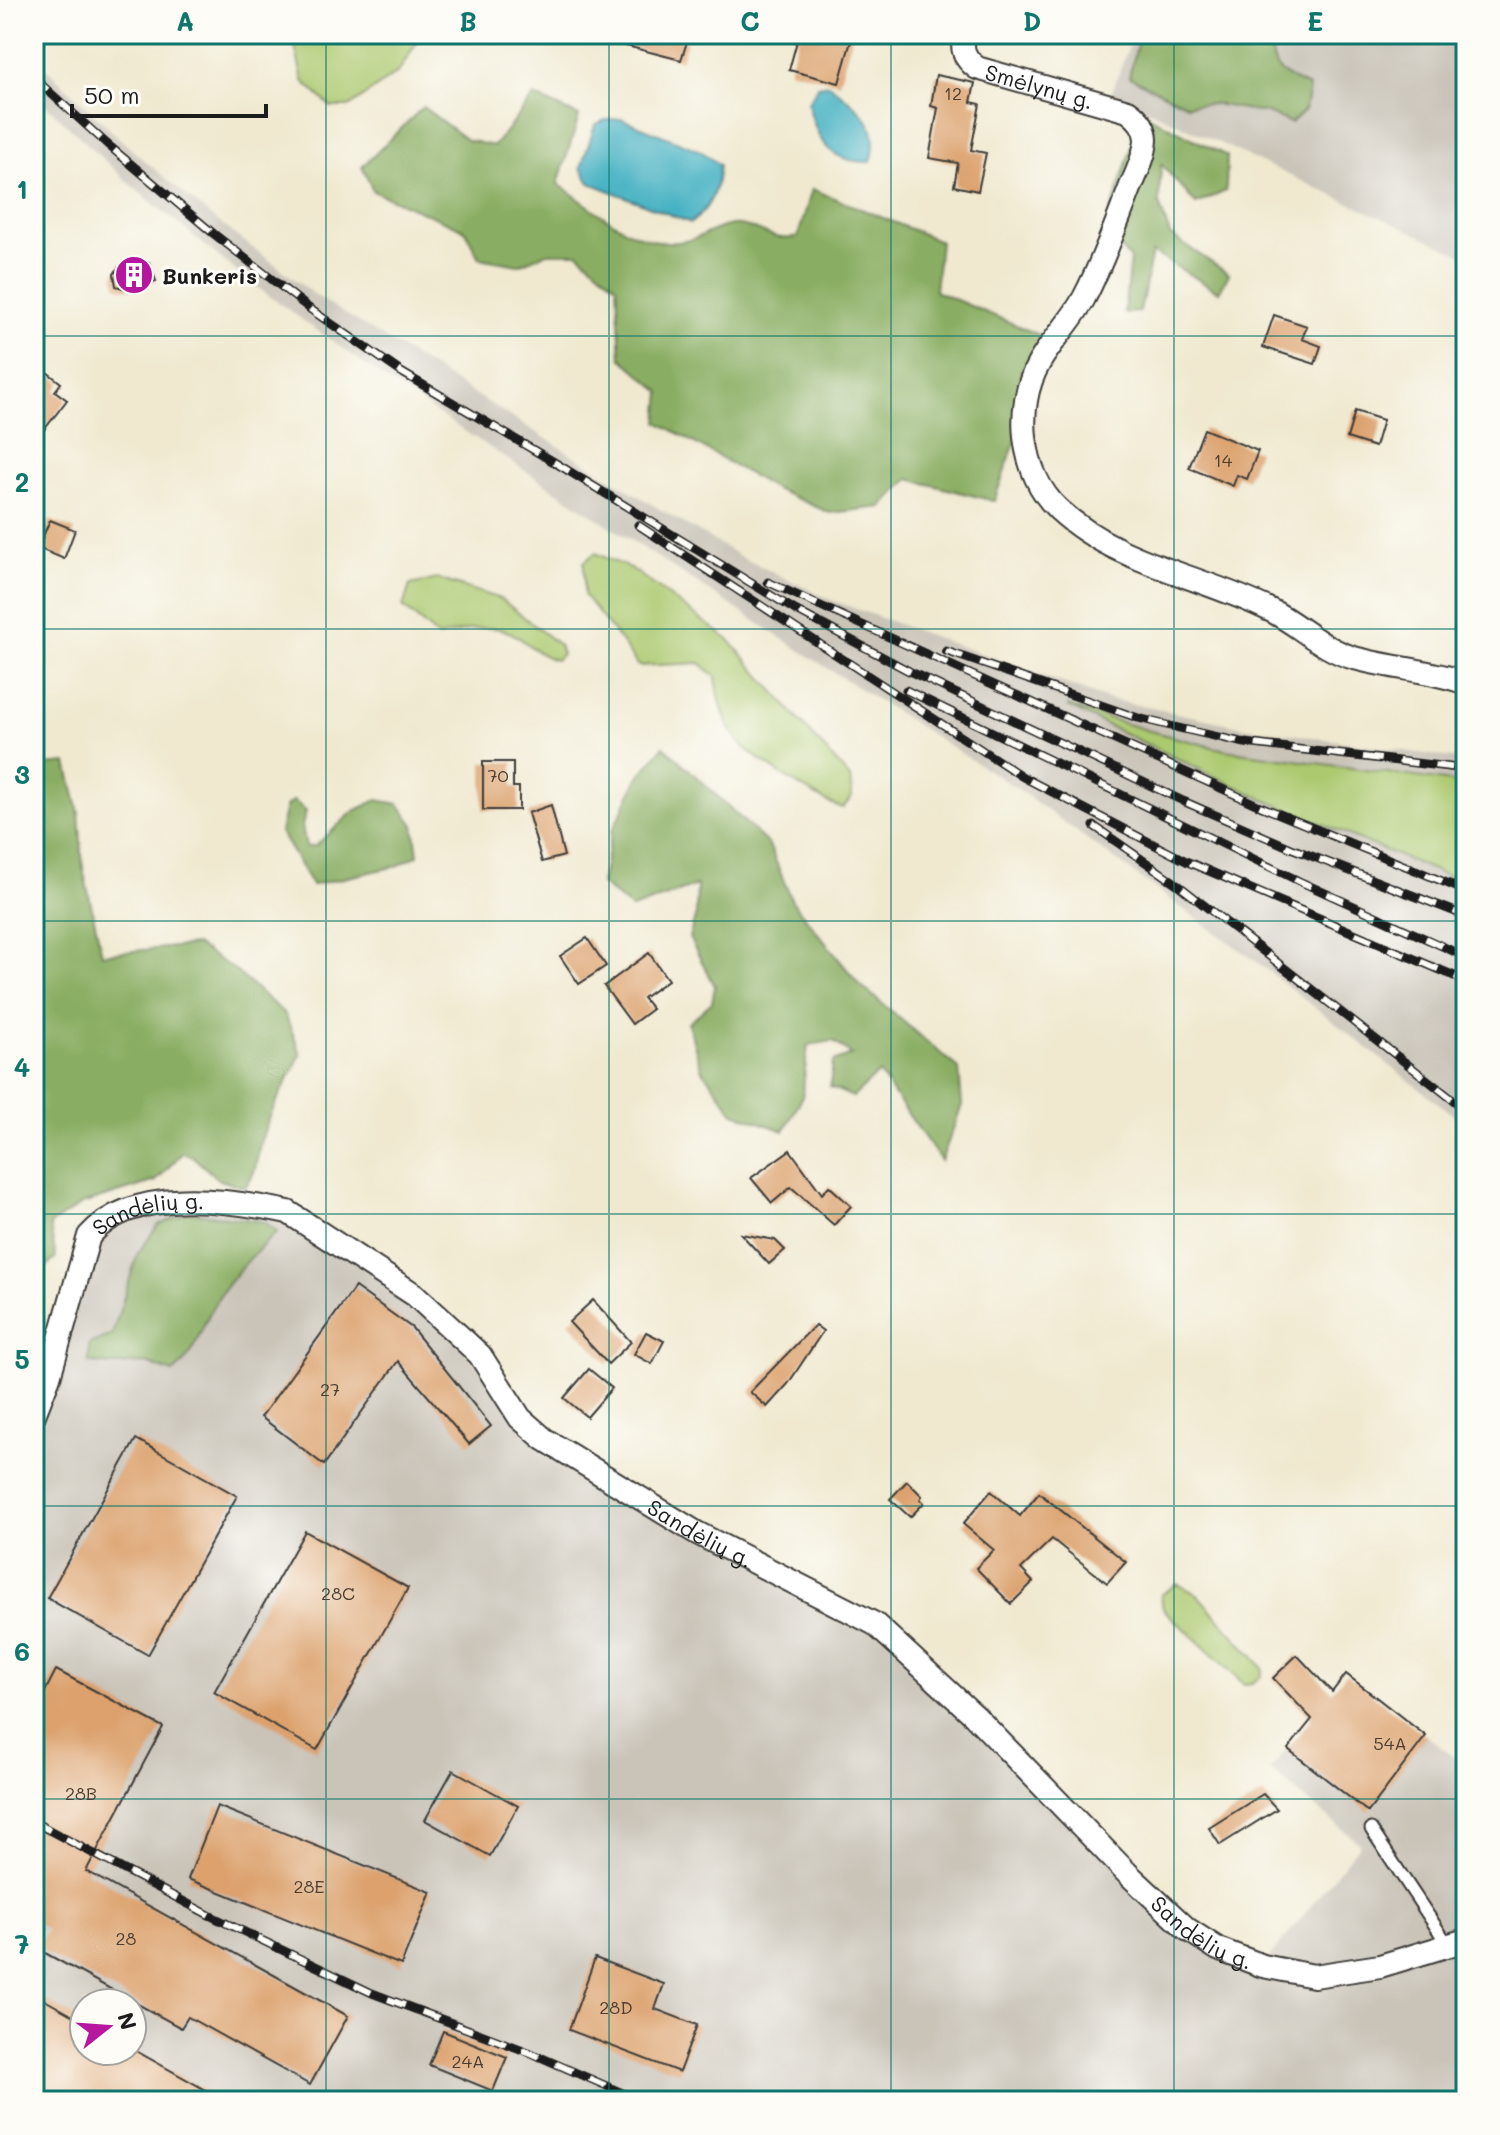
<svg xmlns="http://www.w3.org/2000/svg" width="1500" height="2135" font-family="Mali,sans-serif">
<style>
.industrial{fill:#c9c3b8;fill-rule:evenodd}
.green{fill:#acc96f;stroke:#647246;stroke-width:2}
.forest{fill:#89ad62;stroke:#52643f;stroke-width:2}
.water{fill:#45b1c2;stroke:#30666f;stroke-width:2}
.building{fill:#dca16d}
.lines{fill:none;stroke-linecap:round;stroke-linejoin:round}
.lane-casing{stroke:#3c3b37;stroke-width:15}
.street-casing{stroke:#3c3b37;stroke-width:26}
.lane{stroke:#fff;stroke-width:11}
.street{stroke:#fff;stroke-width:22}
.rail-casing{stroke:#1c1c1c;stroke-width:9}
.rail{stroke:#fdfcf7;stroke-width:6;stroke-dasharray:18;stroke-linecap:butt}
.grid{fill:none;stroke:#0f766e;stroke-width:2;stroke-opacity:0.55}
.labels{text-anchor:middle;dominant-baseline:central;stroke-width:6;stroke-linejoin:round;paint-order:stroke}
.number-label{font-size:18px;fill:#4c3d30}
.street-label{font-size:22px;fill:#1c1c1c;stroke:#fdfcf7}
.poi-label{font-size:22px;font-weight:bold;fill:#1c1c1c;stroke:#fdfcf7;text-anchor:start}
.neatline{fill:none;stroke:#0f766e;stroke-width:3}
.grid-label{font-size:26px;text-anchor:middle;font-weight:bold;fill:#0f766e}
</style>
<rect width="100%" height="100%" fill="#fdfcf7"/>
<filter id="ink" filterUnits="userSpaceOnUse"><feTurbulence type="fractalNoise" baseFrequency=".0125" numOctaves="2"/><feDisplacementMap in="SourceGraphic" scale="16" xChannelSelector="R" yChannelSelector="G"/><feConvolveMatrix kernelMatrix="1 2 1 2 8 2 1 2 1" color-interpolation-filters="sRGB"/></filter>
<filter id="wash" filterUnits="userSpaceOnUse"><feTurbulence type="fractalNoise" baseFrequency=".006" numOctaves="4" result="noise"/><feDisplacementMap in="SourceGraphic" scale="32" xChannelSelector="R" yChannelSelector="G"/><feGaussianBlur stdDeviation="1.8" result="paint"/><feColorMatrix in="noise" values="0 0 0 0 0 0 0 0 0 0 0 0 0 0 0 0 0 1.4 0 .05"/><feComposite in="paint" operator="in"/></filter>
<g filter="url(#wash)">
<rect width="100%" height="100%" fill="#f0e9d0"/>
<g class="industrial">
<path d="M1134,34H1466V257L1111,93Z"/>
<path d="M34,57L133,151L212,217L318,297L658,508L743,558L831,600L1108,699L1244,727L1466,760V784L1368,771L1225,750L1150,731L1073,708L1260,798L1466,884V1125L1254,960L1019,790L827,668L389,382L251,283L134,188L34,94Z"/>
<path d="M266,1207L415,1295L544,1440L862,1615L1187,1929L1263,1966L1360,1844L1270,1770L1346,1674L1466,1766V2101H34V1415L89,1236L120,1212ZM84,2003H132V2051H84Z"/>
</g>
<g class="green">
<path d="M292,34H412L417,42L399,71L349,107H331L303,81Z"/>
<path d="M595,553L632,569L729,640L850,778L852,797L843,808C823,803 751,757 738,741C725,724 718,698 716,677L700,663L638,666L623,644L584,595V562Z"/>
<path d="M438,579L501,599L559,645L562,654L556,660C541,657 530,645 518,637C495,620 463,631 438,637L403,607L410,585Z"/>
<path d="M1067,706L1150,731L1225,750L1466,784V884L1260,798Z"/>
<path d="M1177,1584L1197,1594L1263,1668L1261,1677L1252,1683L1244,1684L1163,1609L1161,1595Z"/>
</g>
<g class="forest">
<path d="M1156,34H1271C1271,71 1277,72 1309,87L1305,110L1291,123L1267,113L1214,104L1187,105L1129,77L1139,37Z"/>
<path d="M534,96L579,116L558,184C596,209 636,250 685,241C702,238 722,223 739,225C762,228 772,243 798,237L812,189L940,241L935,291L1042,336L1022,386L1018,434L994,501L909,479L882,507L830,513L775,489L658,422L661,392L621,358L617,286L578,253H547L518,265L479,258L465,230L373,191L362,167L423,107L467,140L494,146Z"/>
<path d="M1129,106L1227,156L1226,191L1196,204L1161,164L1159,203L1170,235L1229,274L1219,292L1152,252L1140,312L1124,313L1130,259L1105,229L1137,131Z"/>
<path d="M664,746L769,845L792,901L858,983L959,1069L962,1105L941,1161L879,1073L853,1097L830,1087L833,1062L852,1055L833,1041L808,1045L802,1098L784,1131L734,1113L701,1068L688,1023L712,1002L715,986L689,938L696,914L697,885L632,909L601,884L612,831L639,776Z"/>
<path d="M67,763L79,813L83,868L102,954L196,945L232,968L285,1014L301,1054C287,1082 270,1110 261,1141C255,1160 259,1170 245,1187L219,1180L192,1156L182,1153L156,1181L82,1204L50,1225L56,1258L34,1277V766Z"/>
<path d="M377,800L399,804L414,825L418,855L397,866L312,885L280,832L286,806L294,801L306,811L302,826L306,847L315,846L354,811Z"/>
<path d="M189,1212L265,1222L277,1232C254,1253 231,1276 215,1303C200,1328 196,1355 173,1373L146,1363L115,1365L89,1363V1344L112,1335L138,1253L158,1225Z"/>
</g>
<g class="water">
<path d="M829,84C855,106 884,123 871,162C828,163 816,140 808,102L818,86Z"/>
<path d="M622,119L701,151L719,165C717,191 711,207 691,223L590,183L581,168L595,125L605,120Z"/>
</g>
<g id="blocks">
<g class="building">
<path d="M608,34H660L687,42L681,60L607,41Z"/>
<path d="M799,34H853L839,83L789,70Z"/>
<path d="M936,75L975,83L971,102L980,104L971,150L986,153L978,191L954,186L958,163L929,158L938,108L931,106Z"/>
<path d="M149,262L156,281L126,289L116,286L114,274L119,267Z"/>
<path d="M1274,315L1307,326L1302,339L1321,346L1315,364L1263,347Z"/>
<path d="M43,369L61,383L55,391L67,400L34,443V376L36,378Z"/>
<path d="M1355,411L1383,420L1375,447L1347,438Z"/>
<path d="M1204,429L1258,451L1247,479L1237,475L1233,486L1189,468Z"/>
<path d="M50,520L75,530L64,559L38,548Z"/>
<path d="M483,762H513V787H519V810H483Z"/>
<path d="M551,805L564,856L542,862L528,813Z"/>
<path d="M587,938L606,966L579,984L560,956Z"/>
<path d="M649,953L668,980L643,998L652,1009L632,1024L604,986Z"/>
<path d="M790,1150L822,1194L829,1186L851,1206L834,1225L791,1187L772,1203L751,1178Z"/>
<path d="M741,1234L775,1240L785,1250L769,1264Z"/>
<path d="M355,1287L412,1328L491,1426L469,1444L398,1361L324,1465L261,1417Z"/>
<path d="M593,1300L631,1342L608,1364L569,1322Z"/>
<path d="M815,1325L823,1331L788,1384L767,1407L750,1392Z"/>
<path d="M646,1332L664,1341L652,1364L634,1354Z"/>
<path d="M589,1369L612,1388L587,1417L564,1398Z"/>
<path d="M136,1439L237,1496L148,1655L47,1598Z"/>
<path d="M907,1481L922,1496L920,1499L924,1503L910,1517L890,1499Z"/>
<path d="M991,1491L1020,1516L1039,1493L1126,1562L1107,1583L1052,1539L1021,1569L1033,1582L1011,1604L976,1568L994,1550L963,1524Z"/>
<path d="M305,1531L408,1588L317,1750L214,1692Z"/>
<path d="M1297,1655L1332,1692L1346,1674L1426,1736L1368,1812L1288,1749L1312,1719L1273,1678Z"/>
<path d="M56,1670L163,1727L86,1871L348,2016L310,2085L188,2017L181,2028L36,1948L47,1929L34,1922V1713Z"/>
<path d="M453,1770L518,1806L490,1856L425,1820Z"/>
<path d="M1263,1794L1277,1809L1220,1845L1209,1828Z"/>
<path d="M217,1806L431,1892L401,1965L188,1879Z"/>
<path d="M595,1958L664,1984L655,2009L697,2025L679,2072L569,2030Z"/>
<path d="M34,1994L84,2022V2051H136L225,2101H34Z"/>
<path d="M443,2031L507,2057L493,2091L429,2065Z"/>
</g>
</g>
</g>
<g filter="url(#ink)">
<use href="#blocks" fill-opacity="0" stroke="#3c3b37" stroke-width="2"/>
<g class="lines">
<g class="lane-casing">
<path id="lane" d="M1371,1829L1448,1945"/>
</g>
<g class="street-casing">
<g id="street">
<path id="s1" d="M964,34C961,50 964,58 977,68L1128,111C1138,118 1146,127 1146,140C1145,156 1137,172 1131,186C1116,224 1103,262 1084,298C1072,321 1052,340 1039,363C1014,406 1021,474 1058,509C1117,564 1200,575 1270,610C1299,624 1321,649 1354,658C1391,668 1430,670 1466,683"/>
<path id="s2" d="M34,1415L49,1377L89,1236C133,1185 230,1200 288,1212L415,1295L480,1355L520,1418L544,1439L697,1533L875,1624L975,1716L1127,1873L1187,1929L1218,1949L1263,1966L1314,1976L1380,1966L1466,1940"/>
</g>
</g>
<use href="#lane" class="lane"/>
<use href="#street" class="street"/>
<g class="rail-casing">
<g id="rail">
<path d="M34,78L107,144L214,234L310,309L401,372L554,462L795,610L909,671L1183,801L1291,848L1466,916"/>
<path d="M638,525L1023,777L1188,862L1466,981"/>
<path d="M768,582L1260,806L1466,891"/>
<path d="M946,651L1138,718L1183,729L1245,743L1466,769"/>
<path d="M906,690L1299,881L1466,957"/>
<path d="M1094,826L1177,884L1466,1110"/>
<path d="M34,1822L209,1915L372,1993L531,2053L641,2101"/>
</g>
</g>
<use href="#rail" class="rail"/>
</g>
</g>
<path class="grid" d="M326,34V2101M609,34V2101M891,34V2101M1174,34V2101M34,336H1466M34,629H1466M34,921H1466M34,1214H1466M34,1506H1466M34,1799H1466"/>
<defs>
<g id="building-disc" transform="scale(2)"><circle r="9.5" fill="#b5179e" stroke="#fdfcf7"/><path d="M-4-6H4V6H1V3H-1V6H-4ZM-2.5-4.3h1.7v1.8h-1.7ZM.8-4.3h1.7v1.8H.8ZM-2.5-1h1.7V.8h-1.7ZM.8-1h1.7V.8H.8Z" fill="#fff"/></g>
</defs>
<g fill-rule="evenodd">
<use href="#building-disc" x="134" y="275"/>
</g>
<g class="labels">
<g class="number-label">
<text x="953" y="93">12</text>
<text x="1223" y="460">14</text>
<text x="498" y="775">70</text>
<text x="330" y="1389">27</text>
<text x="338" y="1593">28C</text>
<text x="1390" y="1743">54A</text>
<text x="81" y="1793">28B</text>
<text x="309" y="1886">28E</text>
<text x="126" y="1938">28</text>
<text x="616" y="2007">28D</text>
<text x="468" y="2061">24A</text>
</g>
<g class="street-label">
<text stroke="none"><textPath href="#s1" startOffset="104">Smėlynų g.</textPath></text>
<text stroke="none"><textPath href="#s2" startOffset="254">Sandėlių g.</textPath></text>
<text stroke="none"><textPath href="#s2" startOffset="926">Sandėlių g.</textPath></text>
<text stroke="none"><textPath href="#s2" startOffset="1574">Sandėlių g.</textPath></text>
</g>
<g class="poi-label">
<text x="162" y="275">Bunkeris</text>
</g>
</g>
<rect width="1500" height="2135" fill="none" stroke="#fdfcf7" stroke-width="88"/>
<g transform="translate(108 2027) rotate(73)"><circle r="38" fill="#fdfcf7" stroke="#a3a29f" stroke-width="2"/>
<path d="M0-6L14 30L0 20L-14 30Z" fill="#b5179e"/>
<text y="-12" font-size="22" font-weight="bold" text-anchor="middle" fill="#1c1c1c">N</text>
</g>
<path d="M72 104v12h194v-12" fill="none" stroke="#1c1c1c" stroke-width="4"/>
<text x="84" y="104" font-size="24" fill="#1c1c1c" stroke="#fdfcf7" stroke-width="6" paint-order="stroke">50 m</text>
<rect x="44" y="44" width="1412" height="2047" class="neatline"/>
<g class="grid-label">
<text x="185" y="31">A</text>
<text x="468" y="31">B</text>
<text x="750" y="31">C</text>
<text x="1032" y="31">D</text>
<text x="1315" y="31">E</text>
<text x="22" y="199">1</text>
<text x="22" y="492">2</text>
<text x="22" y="784">3</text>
<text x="22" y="1077">4</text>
<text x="22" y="1369">5</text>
<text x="22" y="1661">6</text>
<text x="22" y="1954">7</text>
</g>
</svg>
